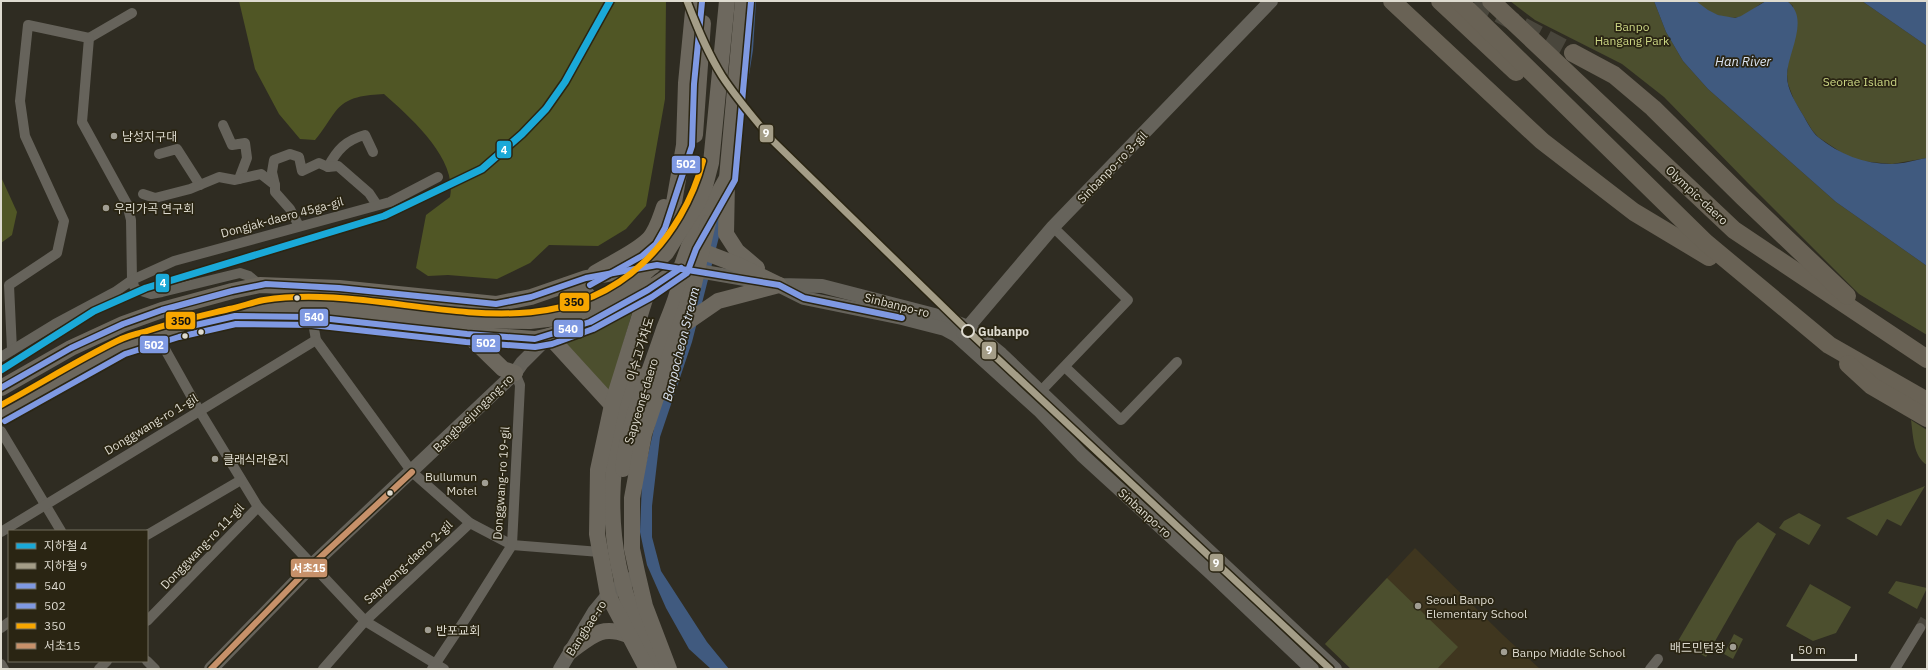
<svg xmlns="http://www.w3.org/2000/svg" width="1928" height="670" font-family="'IBM Plex Sans','Noto Sans KR',sans-serif">
<style>
.built{fill:#3f361f}
.green{fill:#4c4f2e}
.forest{fill:#505625}
.water{fill:#405a7f}
.lines{fill:none;stroke-linecap:round;stroke-linejoin:round}
.street-tunnel{stroke:#49463c;stroke-width:10;stroke-dasharray:10 5;stroke-linecap:butt}
.highway-tunnel{stroke:#49463c;stroke-width:18;stroke-dasharray:18 9;stroke-linecap:butt}
.street{stroke:#66635b;stroke-width:10}
.secondary{stroke:#66635b;stroke-width:14}
.primary{stroke:#6d685e;stroke-width:16}
.highway{stroke:#696255;stroke-width:18}
.bus-1-casing{stroke:#2a2513;stroke-width:9}
.bus-2-casing{stroke:#2a2513;stroke-width:9}
.bus-3-casing{stroke:#2a2513;stroke-width:9}
.bus-4-casing{stroke:#2a2513;stroke-width:9}
.bus-1{stroke:#7f99e2;stroke-width:6}
.bus-2{stroke:#7f99e2;stroke-width:6}
.bus-3{stroke:#f7a600;stroke-width:6}
.bus-4{stroke:#c7916a;stroke-width:6}
.metro-1-casing{stroke:#2a2513;stroke-width:10}
.metro-2-casing{stroke:#2a2513;stroke-width:10}
.metro-1{stroke:#1aa9d8;stroke-width:7}
.metro-2{stroke:#a49d87;stroke-width:7}
.poi-dot{fill:#a19e93;stroke:#2a2513;stroke-width:1.5}
.bus-dot{fill:#dedbd0;stroke:#2a2513;stroke-width:1.5}
.stop-dot{fill:#2a2513;stroke:#dedbd0;stroke-width:2}
.labels{text-anchor:middle;dominant-baseline:central;stroke-width:3.5;stroke-linejoin:round;paint-order:stroke}
.park-label{font-size:12px;fill:#ccd785;stroke:#2a2513}
.poi-label{font-size:12px;fill:#dedbd0;stroke:#2a2513;text-anchor:start}
.street-label{font-size:12px;fill:#dedbd0;stroke:#2a2513}
.stop-label{font-size:12px;font-weight:bold;fill:#dedbd0;stroke:#2a2513;text-anchor:start}
.water-label{font-size:13px;font-style:italic;fill:#dce5f3;stroke:#2a2513}
.line-badge{stroke:#2a2513;stroke-width:1.5}
.badge-label{font-size:11px;text-anchor:middle;font-weight:bold;fill:#fff}
.pale-badge-label{font-size:11px;text-anchor:middle;font-weight:bold;fill:#111}
</style>
<rect width="100%" height="100%" fill="#2f2c22"/>
<path class="built" d="M1415,548L1503,635L1540,669H1351L1325,644Z"/>
<g class="green">
<path d="M1510,1H1654L1666,32L1683,61L1708,89L1836,202L1927,266V335L1859,294L1747,182L1664,97L1622,64L1535,20Z"/>
<path d="M1696,1H1766C1757,5 1750,13 1742,16C1728,22 1705,12 1696,1Z"/>
<path d="M1787,1H1862L1927,46V158L1892,164L1860,161L1845,155L1818,137L1812,130L1794,100L1788,84L1787,75L1793,6Z"/>
<path d="M632,313L608,396L562,343L594,332Z"/>
<path d="M1911,420L1927,430V465C1913,457 1913,434 1911,420Z"/>
<path d="M1925,486L1901,526L1887,519L1877,536L1846,518Z"/>
<path d="M1799,513L1821,525L1809,545L1779,528L1784,521Z"/>
<path d="M1758,522L1776,534L1706,657L1678,641L1737,541Z"/>
<path d="M1387,578L1458,647L1437,669H1351L1325,644Z"/>
<path d="M1896,581L1927,588L1917,609L1888,593Z"/>
<path d="M1810,584L1851,607L1836,633L1813,641L1786,626Z"/>
<path d="M1734,634L1743,639L1733,659L1724,654Z"/>
</g>
<g class="forest">
<path d="M239,1H666L665,99L646,206L626,229L598,246L549,245L530,263L497,279L448,275L428,276L416,268L426,215L450,197C458,159 410,117 384,94C366,95 347,96 335,112C328,121 323,131 315,140L300,139L279,114L255,69Z"/>
<path d="M1,177L17,212L12,235L1,243Z"/>
</g>
<g class="water">
<path d="M745,1H756L753,50L730,194L692,342L660,437L652,506V537L661,571L707,642L729,669H711L689,649L666,608L647,565L640,532L642,481L658,411L717,194Z"/>
<path d="M1654,1H1696L1708,10L1718,15L1735,18L1741,16L1766,1H1787C1811,19 1787,53 1787,76C1787,90 1796,103 1803,115C1807,122 1812,132 1818,137C1839,154 1864,164 1891,164C1903,164 1915,160 1927,158V266L1836,202L1708,89L1683,61L1666,32Z"/>
<path d="M1862,1H1927V46Z"/>
</g>
<g class="lines">
<path class="street-tunnel" d="M1920,628L1927,616"/>
<path class="highway-tunnel" d="M1475,1L1573,53"/>
<g class="street">
<path d="M132,13L89,38L82,122L127,204L131,220L132,280L135,289L151,294L162,292L240,273L249,276L260,285"/>
<path d="M223,125L232,145L245,143L247,158L239,179"/>
<path d="M159,154L177,149L200,185"/>
<path d="M328,167C337,150 346,140 365,135L373,152"/>
<path d="M275,185L272,172L274,160L290,154L299,157L302,171L319,163L328,167L338,166L369,193L377,205"/>
<path d="M143,194L155,198L190,189L219,177L235,180L261,174L275,185V192L290,209L299,226"/>
<path d="M312,317L316,340L412,472L470,523L512,545L600,552"/>
<path d="M157,335L199,410L258,507L365,621L444,669"/>
<path d="M12,350L9,285L57,253L64,221L25,136L20,101L28,25L89,38"/>
<path d="M1,357L55,324L115,292L132,280L174,261L390,202L438,177"/>
<path d="M1065,367L1121,420L1177,362"/>
<path d="M1040,392L1128,300L1053,227"/>
<path d="M1,431L61,531"/>
<path d="M1,532L316,340"/>
<path d="M147,535L241,480"/>
<path d="M147,621L258,507"/>
<path d="M1,628L9,622"/>
<path d="M147,661L155,669"/>
<path d="M1,664L4,669"/>
<path d="M99,669L107,661"/>
<path d="M323,669L365,621L470,523"/>
<path d="M432,669L466,618L512,545L520,385L515,373"/>
<path d="M1650,669L1658,659"/>
<path d="M1895,669L1920,628"/>
</g>
<g class="secondary">
<path d="M687,269L779,285L822,286L942,317L968,327L1001,354L1115,463L1335,669"/>
<path d="M782,287L804,298L902,318L945,329L956,335L1039,410L1082,455L1211,573L1312,669"/>
<path d="M963,333L1053,227L1271,1"/>
<path d="M211,669L312,565L515,373L522,363L549,336"/>
<path d="M560,669L594,612L608,595L634,577"/>
</g>
<g class="primary">
<path d="M695,135L703,23"/>
<path d="M727,181L726,234L737,251L757,268"/>
<path d="M691,247L738,265L779,285"/>
<path d="M661,252L672,214L684,145L686,83L694,1"/>
<path d="M595,273C613,262 635,253 649,239C657,230 660,218 664,207"/>
<path d="M567,285C581,289 599,298 593,315"/>
<path d="M255,317H312L467,334L535,339L549,336L590,322L648,290L681,268L689,246L727,178L743,1"/>
<path d="M676,330L718,301L779,285"/>
<path d="M467,334L503,369L515,373"/>
<path d="M549,336L612,405"/>
<path d="M634,370C609,455 601,536 635,620C642,637 648,654 659,669"/>
<path d="M1,388L71,348L123,324L162,310L232,291L260,285L339,288L496,304L531,297L586,278L653,266"/>
<path d="M1,414L122,347L177,329L235,316L263,308L287,305L313,304L464,320L530,321L556,318L579,311L605,300L635,282L666,253L698,202L705,186L711,163L727,1"/>
<path d="M623,469C628,421 649,375 664,329C671,311 682,287 681,268"/>
<path d="M571,651C593,635 601,625 628,635"/>
<path d="M647,669L608,595L597,534L598,470L612,405L649,286"/>
<path d="M669,669L645,606L637,572L632,549V498L644,434L694,284L708,223"/>
</g>
<g class="highway">
<path d="M1392,1L1542,141L1634,212L1709,257"/>
<path d="M1440,1L1516,72"/>
<path d="M1459,1L1705,242L1829,345L1927,401"/>
<path d="M1491,1L1734,230L1927,359"/>
<path d="M1573,53L1614,75L1653,108L1743,197L1847,296"/>
<path d="M1848,364L1872,386L1927,418"/>
</g>
<g class="bus-1-casing">
<g id="bus-1">
<path d="M187,327L235,316L312,317L467,334L535,339L590,322L648,290L681,268"/>
<path d="M1,388L71,348L123,324L162,310L232,291L266,284L339,288L496,304L531,297L586,278L657,265L779,285L804,298L902,318"/>
</g>
</g>
<g class="bus-2-casing">
<g id="bus-2">
<path d="M590,285L642,256L656,244L665,228L692,146L694,84L702,2"/>
<path d="M5,421L125,354L179,337L236,324L312,325L466,342L535,347L552,344L593,329L652,297L687,273L696,249L735,180L751,2"/>
</g>
</g>
<g class="bus-3-casing">
<path id="bus-3" d="M1,405C40,384 78,360 117,341C125,337 135,334 144,332C172,322 200,316 229,309C241,307 252,302 264,300C389,280 537,363 643,263C672,236 693,199 703,161"/>
</g>
<g class="bus-4-casing">
<path id="bus-4" d="M211,669L312,565L412,472"/>
</g>
<use href="#bus-1" class="bus-1"/>
<use href="#bus-2" class="bus-2"/>
<use href="#bus-3" class="bus-3"/>
<use href="#bus-4" class="bus-4"/>
<g class="metro-1-casing">
<path id="metro-1" d="M1,370L94,311L146,288L384,216L482,169L522,134L546,109L565,82L610,1"/>
</g>
<g class="metro-2-casing">
<path id="metro-2" d="M687,1C697,27 707,52 722,76C737,99 755,120 773,141L968,331L1330,669"/>
</g>
<use href="#metro-1" class="metro-1"/>
<use href="#metro-2" class="metro-2"/>
</g>
<g class="poi-dot">
<circle cx="114" cy="136" r="4"/>
<circle cx="106" cy="208" r="4"/>
<circle cx="215" cy="459" r="4"/>
<circle cx="485" cy="483" r="4"/>
<circle cx="1418" cy="606" r="4"/>
<circle cx="428" cy="630" r="4"/>
<circle cx="1733" cy="647" r="4"/>
<circle cx="1504" cy="652" r="4"/>
</g>
<g class="bus-dot">
<circle cx="297" cy="298" r="3.5"/>
<circle cx="201" cy="332" r="3.5"/>
<circle cx="185" cy="336" r="3.5"/>
<circle cx="390" cy="493" r="3.5"/>
</g>
<circle class="stop-dot" cx="968" cy="331" r="6"/>
<g class="labels">
<g class="park-label">
<text x="1632" y="26">Banpo<tspan x="1632" dy="14">Hangang Park</tspan></text>
<text x="1860" y="81">Seorae Island</text>
</g>
<g class="poi-label">
<text x="122" y="136">남성지구대</text>
<text x="114" y="208">우리가곡 연구회</text>
<text x="223" y="459">클래식라운지</text>
<text x="477" y="476" text-anchor="end">Bullumun<tspan x="477" dy="14">Motel</tspan></text>
<text x="1426" y="599">Seoul Banpo<tspan x="1426" dy="14">Elementary School</tspan></text>
<text x="436" y="630">반포교회</text>
<text x="1725" y="647" text-anchor="end">배드민턴장</text>
<text x="1512" y="652">Banpo Middle School</text>
</g>
<g class="street-label">
<text transform="translate(1112 167) rotate(-46)">Sinbanpo-ro 3-gil</text>
<text transform="translate(1697 195) rotate(43)">Olympic-daero</text>
<text transform="translate(282 217) rotate(-15)">Dongjak-daero 45ga-gil</text>
<text transform="translate(897 305) rotate(14)">Sinbanpo-ro</text>
<text transform="translate(640 349) rotate(-73)">이수고가차도</text>
<text transform="translate(641 401) rotate(-73)">Sapyeong-daero</text>
<text transform="translate(473 413) rotate(-44)">Bangbaejungang-ro</text>
<text transform="translate(151 424) rotate(-31)">Donggwang-ro 1-gil</text>
<text transform="translate(501 483) rotate(-86)">Donggwang-ro 19-gil</text>
<text transform="translate(1145 513) rotate(42)">Sinbanpo-ro</text>
<text transform="translate(202 546) rotate(-46)">Donggwang-ro 11-gil</text>
<text transform="translate(408 562) rotate(-43)">Sapyeong-daero 2-gil</text>
<text transform="translate(586 628) rotate(-57)">Bangbae-ro</text>
</g>
<g class="stop-label">
<text x="978" y="331">Gubanpo</text>
</g>
<g class="water-label">
<text x="1743" y="61">Han River</text>
<text transform="translate(681 344) rotate(-76)">Banpocheon Stream</text>
</g>
</g>
<g class="line-badge">
<rect x="759" y="124" width="15" height="19" rx="4" fill="#a49d87"/>
<rect x="496" y="140" width="16" height="19" rx="4" fill="#1aa9d8"/>
<rect x="671" y="155" width="30" height="19" rx="4" fill="#7f99e2"/>
<rect x="155" y="273" width="15" height="20" rx="4" fill="#1aa9d8"/>
<rect x="559" y="292" width="31" height="20" rx="4" fill="#f7a600"/>
<rect x="299" y="308" width="30" height="19" rx="4" fill="#7f99e2"/>
<rect x="165" y="311" width="31" height="19" rx="4" fill="#f7a600"/>
<rect x="553" y="319" width="31" height="19" rx="4" fill="#7f99e2"/>
<rect x="471" y="334" width="30" height="19" rx="4" fill="#7f99e2"/>
<rect x="139" y="335" width="30" height="19" rx="4" fill="#7f99e2"/>
<rect x="981" y="341" width="16" height="19" rx="4" fill="#a49d87"/>
<rect x="1209" y="553" width="15" height="19" rx="4" fill="#a49d87"/>
<rect x="290" y="558" width="38" height="20" rx="4" fill="#c7916a"/>
</g>
<g class="badge-label">
<text x="766" y="137">9</text>
<text x="504" y="154">4</text>
<text x="686" y="168">502</text>
<text x="163" y="287">4</text>
<text x="314" y="321">540</text>
<text x="568" y="333">540</text>
<text x="486" y="347">502</text>
<text x="154" y="349">502</text>
<text x="989" y="354">9</text>
<text x="1216" y="567">9</text>
<text x="309" y="572">서초15</text>
</g>
<g class="pale-badge-label">
<text x="574" y="306">350</text>
<text x="181" y="325">350</text>
</g>
<rect width="1928" height="670" fill="none" stroke="#dedbd0" stroke-width="4"/>
<rect x="8" y="530" width="140" height="132" fill="#2a2513" stroke="#726e5f"/>
<rect x="16" y="543" width="20" height="6" fill="#1aa9d8" stroke="#726e5f"/>
<text x="44" y="550" font-size="12" fill="#dedbd0">지하철 4</text>
<rect x="16" y="563" width="20" height="6" fill="#a49d87" stroke="#726e5f"/>
<text x="44" y="570" font-size="12" fill="#dedbd0">지하철 9</text>
<rect x="16" y="583" width="20" height="6" fill="#7f99e2" stroke="#726e5f"/>
<text x="44" y="590" font-size="12" fill="#dedbd0">540</text>
<rect x="16" y="603" width="20" height="6" fill="#7f99e2" stroke="#726e5f"/>
<text x="44" y="610" font-size="12" fill="#dedbd0">502</text>
<rect x="16" y="623" width="20" height="6" fill="#f7a600" stroke="#726e5f"/>
<text x="44" y="630" font-size="12" fill="#dedbd0">350</text>
<rect x="16" y="643" width="20" height="6" fill="#c7916a" stroke="#726e5f"/>
<text x="44" y="650" font-size="12" fill="#dedbd0">서초15</text>
<path d="M1792 654v6h64v-6" fill="none" stroke="#dedbd0" stroke-width="2"/>
<text x="1798" y="654" font-size="12" fill="#dedbd0" stroke="#2a2513" stroke-width="3" paint-order="stroke">50 m</text>
</svg>
